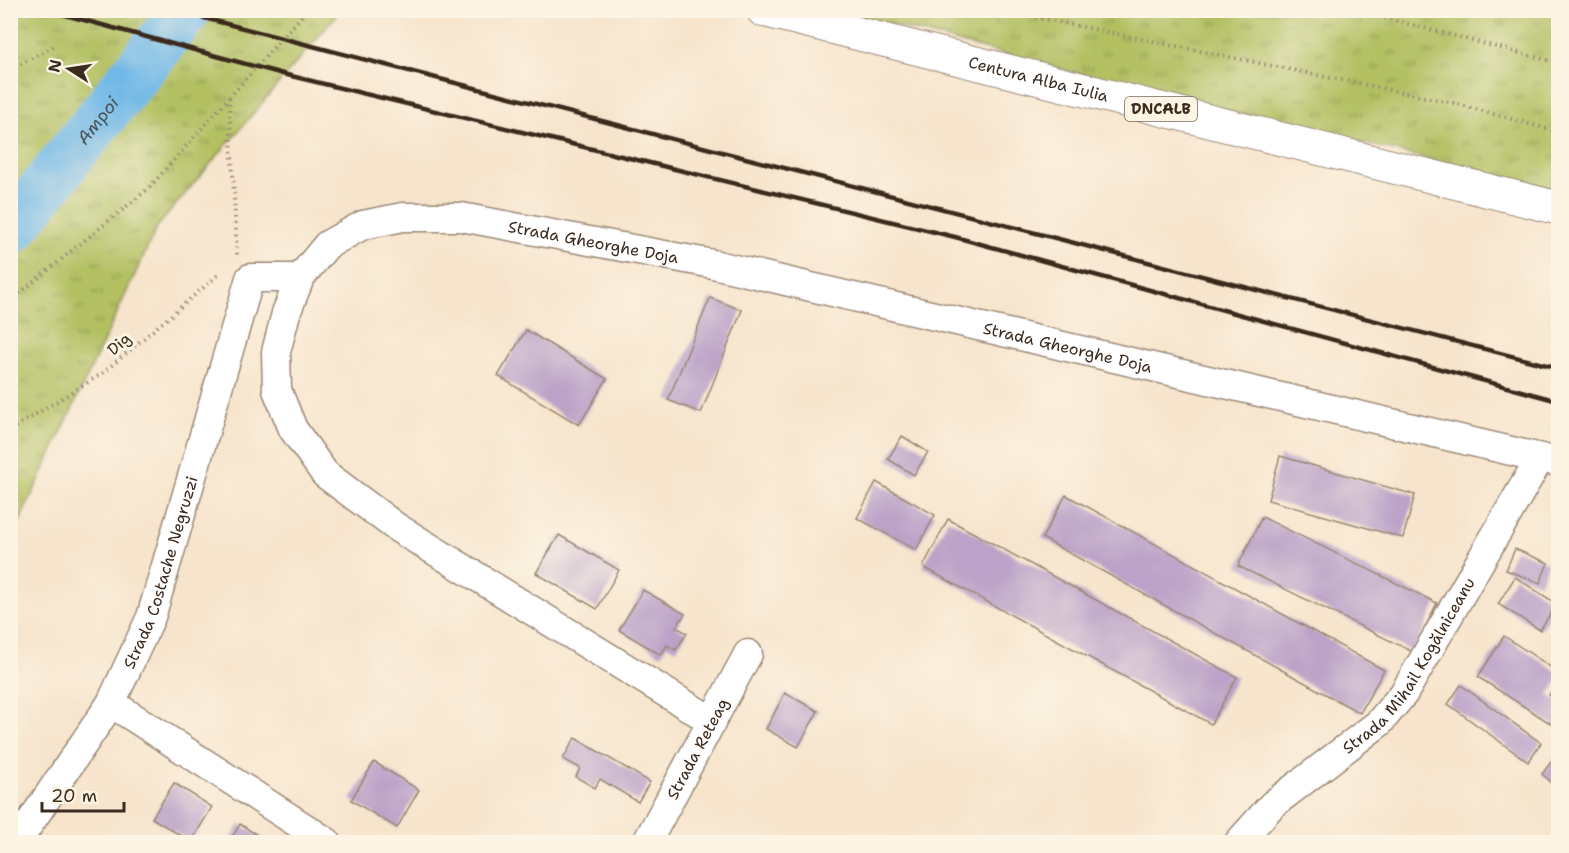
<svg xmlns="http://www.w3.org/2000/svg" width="1569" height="853" font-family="'Shantell Sans',sans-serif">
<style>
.grass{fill:url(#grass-tufts);stroke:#767540;stroke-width:1.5}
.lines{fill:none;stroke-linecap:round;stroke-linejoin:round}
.river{stroke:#6fb8e7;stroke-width:50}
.building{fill:#bba2c8}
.minor-casing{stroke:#998775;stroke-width:31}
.major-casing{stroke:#998775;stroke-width:35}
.path{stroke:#998775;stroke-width:4;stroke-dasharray:1.5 4.5;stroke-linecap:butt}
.minor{stroke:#fff;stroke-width:28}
.major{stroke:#fff;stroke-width:33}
.rail{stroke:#3b2a1e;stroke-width:4.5}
.labels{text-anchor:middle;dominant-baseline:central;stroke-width:6;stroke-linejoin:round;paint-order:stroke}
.shield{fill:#fcf5e5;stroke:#75675a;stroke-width:1.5}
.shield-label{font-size:15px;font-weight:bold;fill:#3b2a1e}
.street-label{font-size:16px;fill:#3b2a1e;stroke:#fcf5e5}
.water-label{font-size:18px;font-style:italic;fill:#4b555a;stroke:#fcf5e5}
</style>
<defs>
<pattern id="grass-tufts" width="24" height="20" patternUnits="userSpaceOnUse" patternTransform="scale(1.5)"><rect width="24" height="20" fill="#b2c062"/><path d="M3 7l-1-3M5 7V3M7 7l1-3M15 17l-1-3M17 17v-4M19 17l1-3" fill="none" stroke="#929c50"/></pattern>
</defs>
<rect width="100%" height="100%" fill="#fcf5e5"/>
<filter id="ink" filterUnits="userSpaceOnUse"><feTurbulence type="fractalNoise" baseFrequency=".0167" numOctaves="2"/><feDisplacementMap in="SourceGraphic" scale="12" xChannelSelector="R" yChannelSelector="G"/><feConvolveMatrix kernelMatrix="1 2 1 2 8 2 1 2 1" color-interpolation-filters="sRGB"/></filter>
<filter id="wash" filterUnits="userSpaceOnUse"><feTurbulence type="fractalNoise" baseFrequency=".008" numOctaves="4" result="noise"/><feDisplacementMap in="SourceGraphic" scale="24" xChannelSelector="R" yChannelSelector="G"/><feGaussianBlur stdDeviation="1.35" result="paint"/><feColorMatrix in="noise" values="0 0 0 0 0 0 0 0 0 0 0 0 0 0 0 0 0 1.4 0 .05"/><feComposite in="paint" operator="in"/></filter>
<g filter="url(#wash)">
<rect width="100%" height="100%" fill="#f7e4cc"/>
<g class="grass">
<path d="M11,10L340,11L157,227L11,540Z"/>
<path d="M838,11H1558V190L1158,94Z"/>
</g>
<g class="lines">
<path class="river" id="s1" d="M10,231L186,10"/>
</g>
<g id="blocks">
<g class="building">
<path d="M710,298L742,310L701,413L668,400Z"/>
<path d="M526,330L607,379L579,425L498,376Z"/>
<path d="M902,436L928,452L914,475L888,459Z"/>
<path d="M1280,456L1415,495L1403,538L1268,500Z"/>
<path d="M876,482L935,515L916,550L857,518Z"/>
<path d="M1066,495L1384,670L1360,713L1042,538Z"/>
<path d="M1262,517L1437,603L1413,652L1238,566Z"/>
<path d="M948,519L1237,677L1211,724L923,567Z"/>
<path d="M559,535L619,570L597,609L536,573Z"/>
<path d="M1515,549L1548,563L1540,583L1506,570Z"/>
<path d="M1515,577L1557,604L1540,630L1498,604Z"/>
<path d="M643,590L685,614L676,627L687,633L676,650L667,645L661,655L619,630Z"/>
<path d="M1504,636L1558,672V681L1549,695L1558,701V723L1556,727L1478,677Z"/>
<path d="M1461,685L1541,743L1528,762L1448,704Z"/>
<path d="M785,693L818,711L798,747L766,729Z"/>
<path d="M575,738L650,782L638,802L600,779L595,788L576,777L580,768L563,759Z"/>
<path d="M1558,753V788L1542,774Z"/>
<path d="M374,762L419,790L397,828L351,800Z"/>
<path d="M174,783L212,807L191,842L152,818Z"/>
<path d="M240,824L268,842H229Z"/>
</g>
</g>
</g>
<g filter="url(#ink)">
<use href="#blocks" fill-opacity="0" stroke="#998775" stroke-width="1.5"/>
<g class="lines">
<g class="minor-casing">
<g id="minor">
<path d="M111,703L327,842"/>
<path id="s2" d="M712,721L396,527L325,474L293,429L277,390L276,352L286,313L300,278L327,245L363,225L403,217H461L713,264L1558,462"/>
<path id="s3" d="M17,842L111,703L151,617L250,278H300"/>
<path id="s4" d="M647,842L748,654"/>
<path id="s5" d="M1239,842L1272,805L1379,723L1404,693L1540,458"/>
</g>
</g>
<g class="major-casing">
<g id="major">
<path id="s6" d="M763,10L1558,208"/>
</g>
</g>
<g class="path">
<path d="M1000,10L1454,103L1558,132"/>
<path d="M1368,10L1378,16L1558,63"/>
<path d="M10,70L56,45"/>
<path d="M229,97L237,255"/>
<path d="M10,301L148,189L307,10"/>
<path d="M10,430L103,373L217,276L222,275"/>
</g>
<use href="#minor" class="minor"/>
<use href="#major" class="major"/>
<g class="rail">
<path d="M47,10L283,74L955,237L1558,401"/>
<path d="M173,10L1558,368"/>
</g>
</g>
</g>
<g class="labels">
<rect class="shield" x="1125" y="97" width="72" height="24" rx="4.5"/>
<g class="shield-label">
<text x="1161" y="109">DNCALB</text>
</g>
<g class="street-label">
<text stroke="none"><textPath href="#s6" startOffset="284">Centura Alba Iulia</textPath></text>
<text stroke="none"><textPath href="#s2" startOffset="990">Strada Gheorghe Doja</textPath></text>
<text transform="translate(119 344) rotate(-41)">Dig</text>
<text stroke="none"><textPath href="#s2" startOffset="1476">Strada Gheorghe Doja</textPath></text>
<text stroke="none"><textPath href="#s3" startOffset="308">Strada Costache Negruzzi</textPath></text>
<text stroke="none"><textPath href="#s5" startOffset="248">Strada Mihail Kogălniceanu</textPath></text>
<text stroke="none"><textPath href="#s4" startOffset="106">Strada Reteag</textPath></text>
</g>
<g class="water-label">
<text stroke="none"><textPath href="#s1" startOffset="141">Ampoi</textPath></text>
</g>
</g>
<rect width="1569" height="853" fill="none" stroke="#fcf5e5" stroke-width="36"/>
<g transform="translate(69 69) rotate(282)" stroke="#fcf5e5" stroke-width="4.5" paint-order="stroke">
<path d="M0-4.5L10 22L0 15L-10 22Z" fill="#3b2a1e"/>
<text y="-9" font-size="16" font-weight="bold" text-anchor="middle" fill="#3b2a1e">N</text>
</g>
<path d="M42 802v9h82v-9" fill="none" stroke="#3b2a1e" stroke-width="3"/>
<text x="51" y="802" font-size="18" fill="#3b2a1e" stroke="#fcf5e5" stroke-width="4.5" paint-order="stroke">20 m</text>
</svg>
